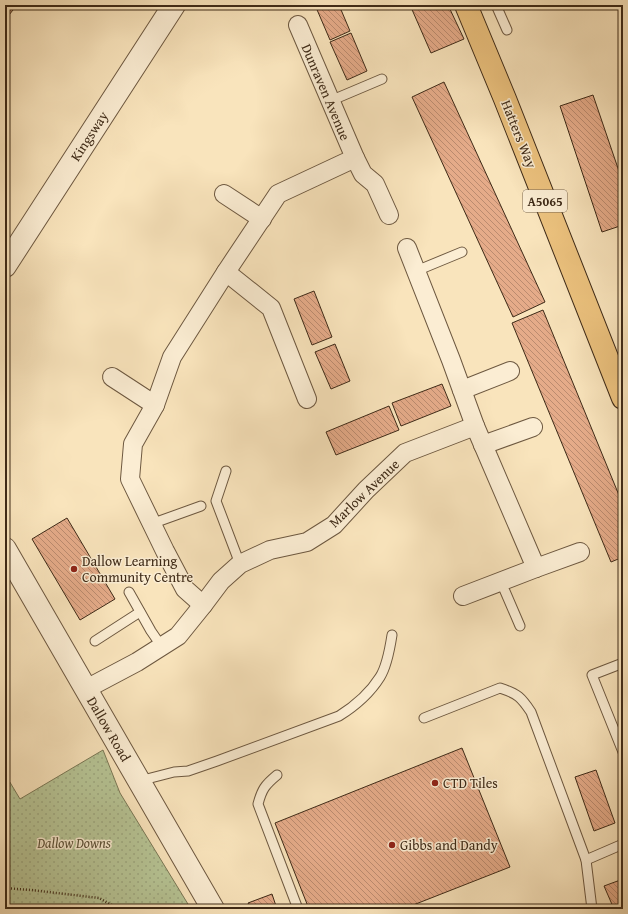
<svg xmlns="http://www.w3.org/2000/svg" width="628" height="914" font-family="'Gentium Book Plus',serif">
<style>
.park{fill:url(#park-dots);stroke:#7a7856}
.building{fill:url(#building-back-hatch);stroke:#3e2a17}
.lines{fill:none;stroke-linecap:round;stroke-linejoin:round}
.service-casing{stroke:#6d5840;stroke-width:11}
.minor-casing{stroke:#6d5840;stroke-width:20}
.tertiary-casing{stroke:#6d5840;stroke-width:24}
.primary-casing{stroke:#3e2a17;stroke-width:24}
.path{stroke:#3e2a17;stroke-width:2.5;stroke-dasharray:1 2;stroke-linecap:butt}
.service{stroke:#fbedd3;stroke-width:9}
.minor{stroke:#fbedd3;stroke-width:18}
.tertiary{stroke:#fbedd3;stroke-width:22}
.primary{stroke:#ecc27e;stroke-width:22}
.poi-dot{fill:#8f2418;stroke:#fbedd3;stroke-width:1.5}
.labels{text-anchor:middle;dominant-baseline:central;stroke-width:3;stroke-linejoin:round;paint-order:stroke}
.shield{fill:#fbedd3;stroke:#77644f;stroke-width:1}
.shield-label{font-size:13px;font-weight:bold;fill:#3e2a17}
.street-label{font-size:14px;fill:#3e2a17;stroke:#fbedd3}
.poi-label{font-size:14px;fill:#3e2a17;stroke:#fbedd3;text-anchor:start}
.park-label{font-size:14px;font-style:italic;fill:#5c5137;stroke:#fbedd3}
</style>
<defs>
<pattern id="park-dots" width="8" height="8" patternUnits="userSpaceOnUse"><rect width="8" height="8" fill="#b7c596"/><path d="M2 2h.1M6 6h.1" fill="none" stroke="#9ea981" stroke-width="1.8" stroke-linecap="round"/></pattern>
<pattern id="building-back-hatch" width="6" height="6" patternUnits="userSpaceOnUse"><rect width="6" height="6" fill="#e5ab89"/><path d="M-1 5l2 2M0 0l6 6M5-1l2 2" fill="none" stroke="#bb8b6f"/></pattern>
</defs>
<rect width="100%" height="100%" fill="#f9e4bc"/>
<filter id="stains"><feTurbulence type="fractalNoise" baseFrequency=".005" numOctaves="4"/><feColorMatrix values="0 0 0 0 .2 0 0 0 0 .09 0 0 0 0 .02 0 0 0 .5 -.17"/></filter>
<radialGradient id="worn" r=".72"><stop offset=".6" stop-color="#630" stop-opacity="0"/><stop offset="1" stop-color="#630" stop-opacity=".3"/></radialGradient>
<path class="park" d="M103,750L120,793L191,909H5V774L20,799Z"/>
<g class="building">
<path d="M5,5H17L5,20Z"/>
<path d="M315,5H339L350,31L330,40Z"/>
<path d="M410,5H448L464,39L431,53Z"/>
<path d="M351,33L367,71L347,80L330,42Z"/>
<path d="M444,82L545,302L513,317L412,97Z"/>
<path d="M593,95L623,183V225L602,232L560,106Z"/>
<path d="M314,291L332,337L312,345L294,299Z"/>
<path d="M543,310L623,505V557L611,562L512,323Z"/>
<path d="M335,344L350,381L331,389L315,352Z"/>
<path d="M442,384L451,406L401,426L392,403Z"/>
<path d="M389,406L399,430L336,455L326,432Z"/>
<path d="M67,518L115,599L80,620L32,539Z"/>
<path d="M462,748L510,867L403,909H309L275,823Z"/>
<path d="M596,770L615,823L594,831L575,777Z"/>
<path d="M623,879V909H614L604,886Z"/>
<path d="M272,894L277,909H251L248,903Z"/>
</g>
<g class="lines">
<g class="service-casing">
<g id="service">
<path d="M496,5L507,30"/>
<path d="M330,101L382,79"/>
<path d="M416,271L462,252"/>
<path d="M226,471L216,501L240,564"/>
<path d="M151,524L201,506"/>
<path d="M501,582L520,626"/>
<path d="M129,592L151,631L162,647"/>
<path d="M95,641L140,612"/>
<path d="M623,663L592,675L623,752"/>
<path d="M424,718L500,688C518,694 521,697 531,712L586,860L592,909"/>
<path d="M277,775C265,785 262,789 258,804L298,909"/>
<path d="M139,781L174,772L188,771L217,761L339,716C355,706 370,693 380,677C387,666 390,648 392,635"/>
<path d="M586,860L623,844"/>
</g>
</g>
<g class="minor-casing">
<g id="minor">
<path d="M355,158L363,174L375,184L389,215"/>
<path d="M224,194L262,219"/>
<path d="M407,248L451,360L475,426"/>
<path d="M226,272L271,308L307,399"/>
<path d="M112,377L155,405"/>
<path d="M462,390L510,371"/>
<path d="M483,445L533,427"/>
<path d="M463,596L536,568L580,552"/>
<path d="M203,605L185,589L165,551L130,479L133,444L155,405L172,357L226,272L278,194L355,158L298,25"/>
<path d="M86,689L137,662L178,636L203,605L221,581L240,564L270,550L307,542L334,525L366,490L405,453L475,426L536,568"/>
</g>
</g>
<g class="tertiary-casing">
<g id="tertiary">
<path d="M5,266L174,5"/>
<path d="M5,549L213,909"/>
</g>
</g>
<g class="primary-casing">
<path id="primary" d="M466,5L505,99L623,398"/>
</g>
<path class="path" d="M5,888L31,890L99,898L119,909"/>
<use href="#service" class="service"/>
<use href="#minor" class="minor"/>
<use href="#tertiary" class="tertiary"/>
<use href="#primary" class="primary"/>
</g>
<g class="poi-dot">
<circle cx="74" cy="569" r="4"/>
<circle cx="435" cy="783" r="4"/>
<circle cx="392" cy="845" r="4"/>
</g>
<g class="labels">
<rect class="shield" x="523" y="190" width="44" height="22" rx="3"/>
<g class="shield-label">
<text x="545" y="201">A5065</text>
</g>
<g class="street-label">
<text transform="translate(326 92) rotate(67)">Dunraven Avenue</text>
<text transform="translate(519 134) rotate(68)">Hatters Way</text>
<text transform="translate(89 136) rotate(-57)">Kingsway</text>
<text transform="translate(364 493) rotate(-44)">Marlow Avenue</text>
<text transform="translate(109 729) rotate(60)">Dallow Road</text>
</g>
<g class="poi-label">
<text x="82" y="561">Dallow Learning<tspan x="82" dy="16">Community Centre</tspan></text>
<text x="443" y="783">CTD Tiles</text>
<text x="400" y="845">Gibbs and Dandy</text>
</g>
<g class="park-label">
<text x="74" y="843">Dallow Downs</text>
</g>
</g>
<rect width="628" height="914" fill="none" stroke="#f9e4bc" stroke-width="20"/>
<rect x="6" y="6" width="616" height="902" fill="none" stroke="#3e2a17" stroke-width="2"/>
<rect x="10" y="10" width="608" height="894" fill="none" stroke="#3e2a17"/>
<rect width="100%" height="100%" filter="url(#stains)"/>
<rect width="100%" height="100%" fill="url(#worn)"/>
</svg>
